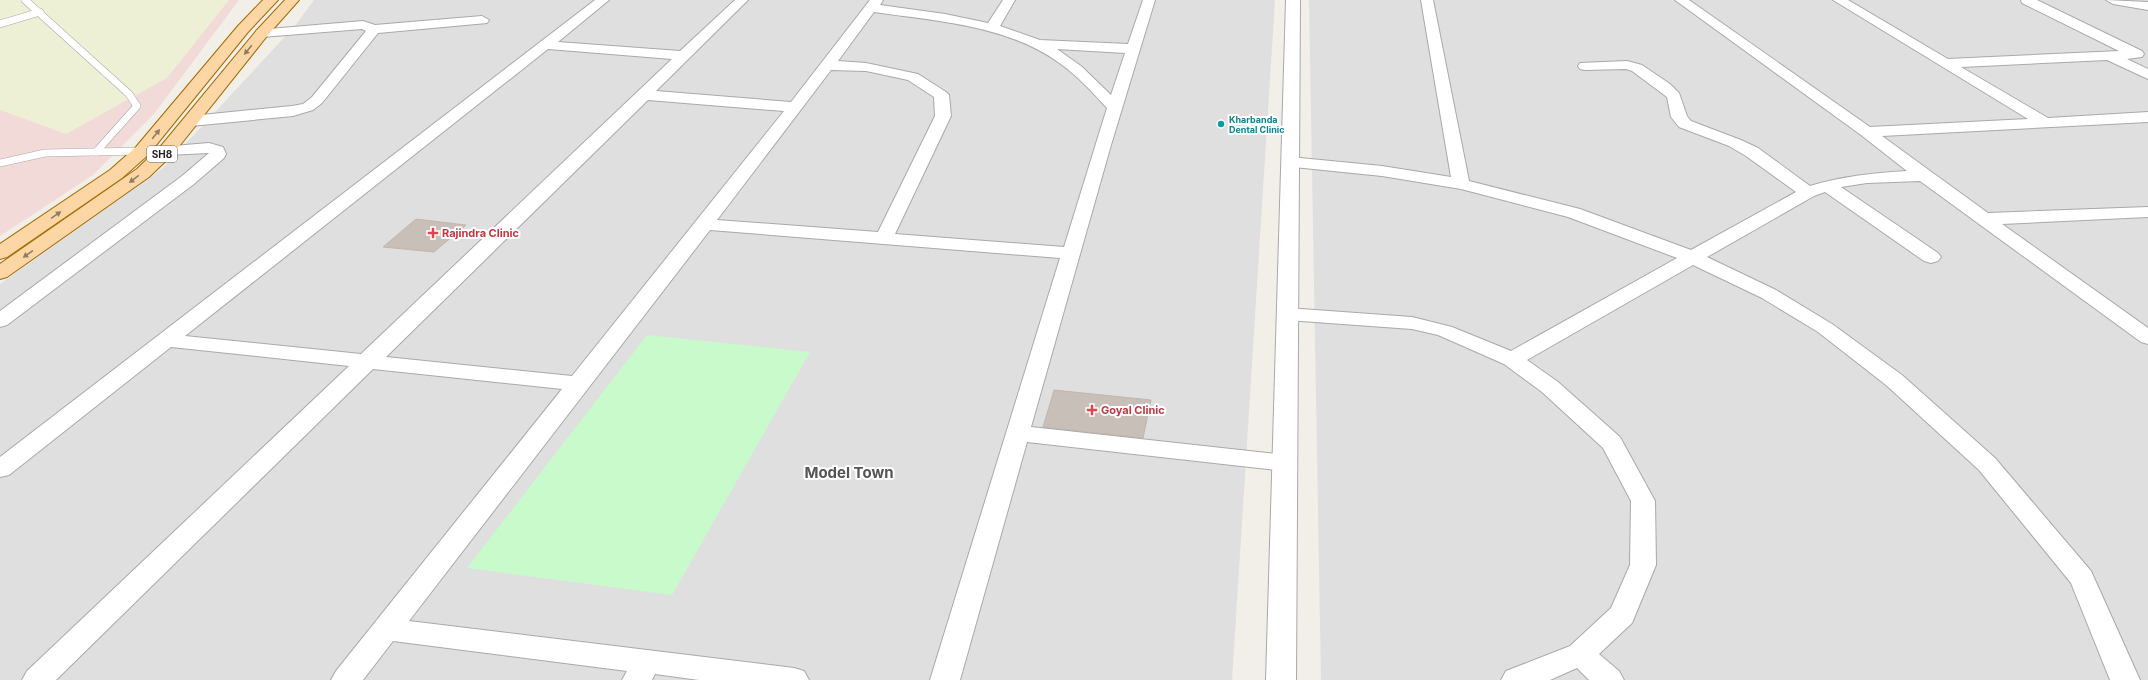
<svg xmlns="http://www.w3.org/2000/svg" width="2148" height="680" font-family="Inter,sans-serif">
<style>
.residential{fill:#e0dfdf}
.commercial{fill:#f2dad9}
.farmland{fill:#eef0d5}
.park{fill:#c8facc}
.building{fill:#c7bfb8;stroke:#c4b6ab}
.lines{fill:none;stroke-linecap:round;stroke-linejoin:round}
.service-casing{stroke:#a9a9a9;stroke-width:8}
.minor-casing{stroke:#a9a9a9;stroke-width:2}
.tertiary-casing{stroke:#a9a9a9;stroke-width:2}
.primary-casing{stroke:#a06b00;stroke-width:2}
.service{stroke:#fff;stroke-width:7}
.minor{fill:#fff;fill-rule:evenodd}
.tertiary{fill:#fff;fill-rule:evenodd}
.primary{fill:#fcd6a4;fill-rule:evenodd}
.oneway{fill:#8f7c63}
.culture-dot{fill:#0f9aa8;stroke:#fff;stroke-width:1.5}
.health-dot{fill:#e0444e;stroke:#fff;stroke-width:1.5}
.labels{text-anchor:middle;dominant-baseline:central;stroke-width:4;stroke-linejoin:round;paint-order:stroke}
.far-culture-label{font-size:9px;font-weight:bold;fill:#0d838f;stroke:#fff;text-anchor:start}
.shield{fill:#fff;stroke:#646464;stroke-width:1}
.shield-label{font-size:10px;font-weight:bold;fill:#222}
.health-label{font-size:11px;font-weight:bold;fill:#be3a42;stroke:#fff;text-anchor:start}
.district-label{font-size:15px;font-weight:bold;fill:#555;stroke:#fff}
</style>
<rect width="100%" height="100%" fill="#f2efe9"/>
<g class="residential">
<path d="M314,0H1275L1232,680H0V284L163,168L294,27Z"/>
<path d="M1309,0H2148V680H1321Z"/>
</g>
<path class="commercial" d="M0,0H239L154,114L93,175L0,236Z"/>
<path class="farmland" d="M0,0H229L167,78L66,134L0,110Z"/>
<path class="park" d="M647,335L810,352L672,595L467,568Z"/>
<g class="building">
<path d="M416,219L466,225L434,252L383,247Z"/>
<path d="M1054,390L1151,400L1143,438L1043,427Z"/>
</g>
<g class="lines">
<g class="service-casing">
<g id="service">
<path d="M25,0L129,94L137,106L96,152"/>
<path d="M0,24L40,12"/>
<path d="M0,163L45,153L142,151"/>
</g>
</g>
<g class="minor-casing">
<g id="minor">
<path d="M595,0H609L558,42L680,51L735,0H748L656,91L791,102L870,0H883L880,5L945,14L988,23L1003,0H1015L1000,26L1040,40L1128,44L1143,0H1155L1111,145L1031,427L1285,455L1293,457L1297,463L1293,469L1285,471L1027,442L960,680H930L1060,258L710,230L409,621L794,668L804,671L809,680H699L655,674L652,680H622L627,671L393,641L363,680H331L336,671L562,389L373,369L56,680H22L27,671L349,366L171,347L9,475L0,477V457ZM874,12C936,21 1006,25 1058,62C1077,75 1092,92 1107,108L1064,247L895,234L951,116L949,95L946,92L918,74L866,63L838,61ZM548,49L672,59L361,354L185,336ZM1057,49L1125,53L1111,95L1081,66ZM831,70L866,71L908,80L934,97L935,116L878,232L717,220ZM648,100L784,111L572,376L386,357Z"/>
<path d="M1421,0H1433L1469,181L1580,209L1691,250L1796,192L1746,156L1729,146L1679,127L1671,117L1667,97L1632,71L1626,69L1585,70L1580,69L1578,66L1580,63L1627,61L1642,65L1670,84L1679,93L1687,116L1691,121L1741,140L1758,148L1810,186C1843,176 1874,173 1907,171L1861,135L1675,0H1689L1870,127L2028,119L1833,0H1848L1948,59L2119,51L2022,3L2021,0H2037L2142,51L2144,54L2142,57L2127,59L2148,69V79L2107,60L1961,67L2048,118L2148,112V122L1882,136L1988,213L2148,207V217L2002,224L2148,328V344L2141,342L1920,181L1867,183L1841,187L1938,253L1941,257L1938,261L1931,263L1924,261L1825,192L1814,196L1707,257L1776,290L1832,324L1902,375L1995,458L2091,571L2140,680H2110L2071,583L1979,470L1886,385L1818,332L1762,298L1693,265L1527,360L1558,382L1620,437L1655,501L1656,565L1632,623L1599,654L1619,671L1624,680H1589L1577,668L1550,680H1501L1506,671L1570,646L1611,608L1630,565L1631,501L1603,448L1542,392L1504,364L1438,335L1412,329L1287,320L1280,318L1277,314L1280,310L1287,308L1412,317L1452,327L1511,351L1677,258L1568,217L1461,189L1382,176L1284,166L1282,162L1284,158L1290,157L1382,166L1451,177Z"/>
<path d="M482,16L489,20L487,23L378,33L322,103L313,110L293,116L191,126L185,124L183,121L185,118L191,116L292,106L303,104L312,97L366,31L362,29L262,37L257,36L255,33L257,30L363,21L375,25Z"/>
<path d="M209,143L223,147L226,154L224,158L194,184L7,325L0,327V311L182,176L209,153L167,155L161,153L159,150L161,147Z"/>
</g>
</g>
<g class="tertiary-casing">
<g id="tertiary">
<path d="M1286,0H1300L1296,680H1266Z"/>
<path d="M2106,0L2148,2V10L2113,4Z"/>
</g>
</g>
<g class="primary-casing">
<g id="primary">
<path d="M263,0H278L248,32L148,155L122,178L7,257L0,259V244L110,170L136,147L238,26Z"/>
<path d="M285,0H299L267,36L173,154L149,177L7,277L0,279V264L137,169L161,146L257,30Z"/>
</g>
</g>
<use href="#service" class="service"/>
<use href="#minor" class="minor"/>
<use href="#tertiary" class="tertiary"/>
<use href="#primary" class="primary"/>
</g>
<defs><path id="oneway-solid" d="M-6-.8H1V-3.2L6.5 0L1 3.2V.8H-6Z"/></defs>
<g class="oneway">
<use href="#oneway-solid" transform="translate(248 50) rotate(129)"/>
<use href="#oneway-solid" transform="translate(156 134) rotate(-51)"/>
<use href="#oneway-solid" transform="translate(134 179) rotate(143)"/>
<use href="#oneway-solid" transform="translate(56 215) rotate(-34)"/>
<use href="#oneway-solid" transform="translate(28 254) rotate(145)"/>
</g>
<circle class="culture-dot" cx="1221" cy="124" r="4"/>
<g class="health-dot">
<path d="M431 227h4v4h4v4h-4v4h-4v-4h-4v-4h4z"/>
<path d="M1090 404h4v4h4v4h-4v4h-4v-4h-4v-4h4z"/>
</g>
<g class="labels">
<g class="far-culture-label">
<text x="1229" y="119">Kharbanda<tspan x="1229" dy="10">Dental Clinic</tspan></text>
</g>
<rect class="shield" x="147" y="146" width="30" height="16" rx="3"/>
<g class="shield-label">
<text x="162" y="154">SH8</text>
</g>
<g class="health-label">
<text x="442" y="233">Rajindra Clinic</text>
<text x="1101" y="410">Goyal Clinic</text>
</g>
<g class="district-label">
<text x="849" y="472">Model Town</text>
</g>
</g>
</svg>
